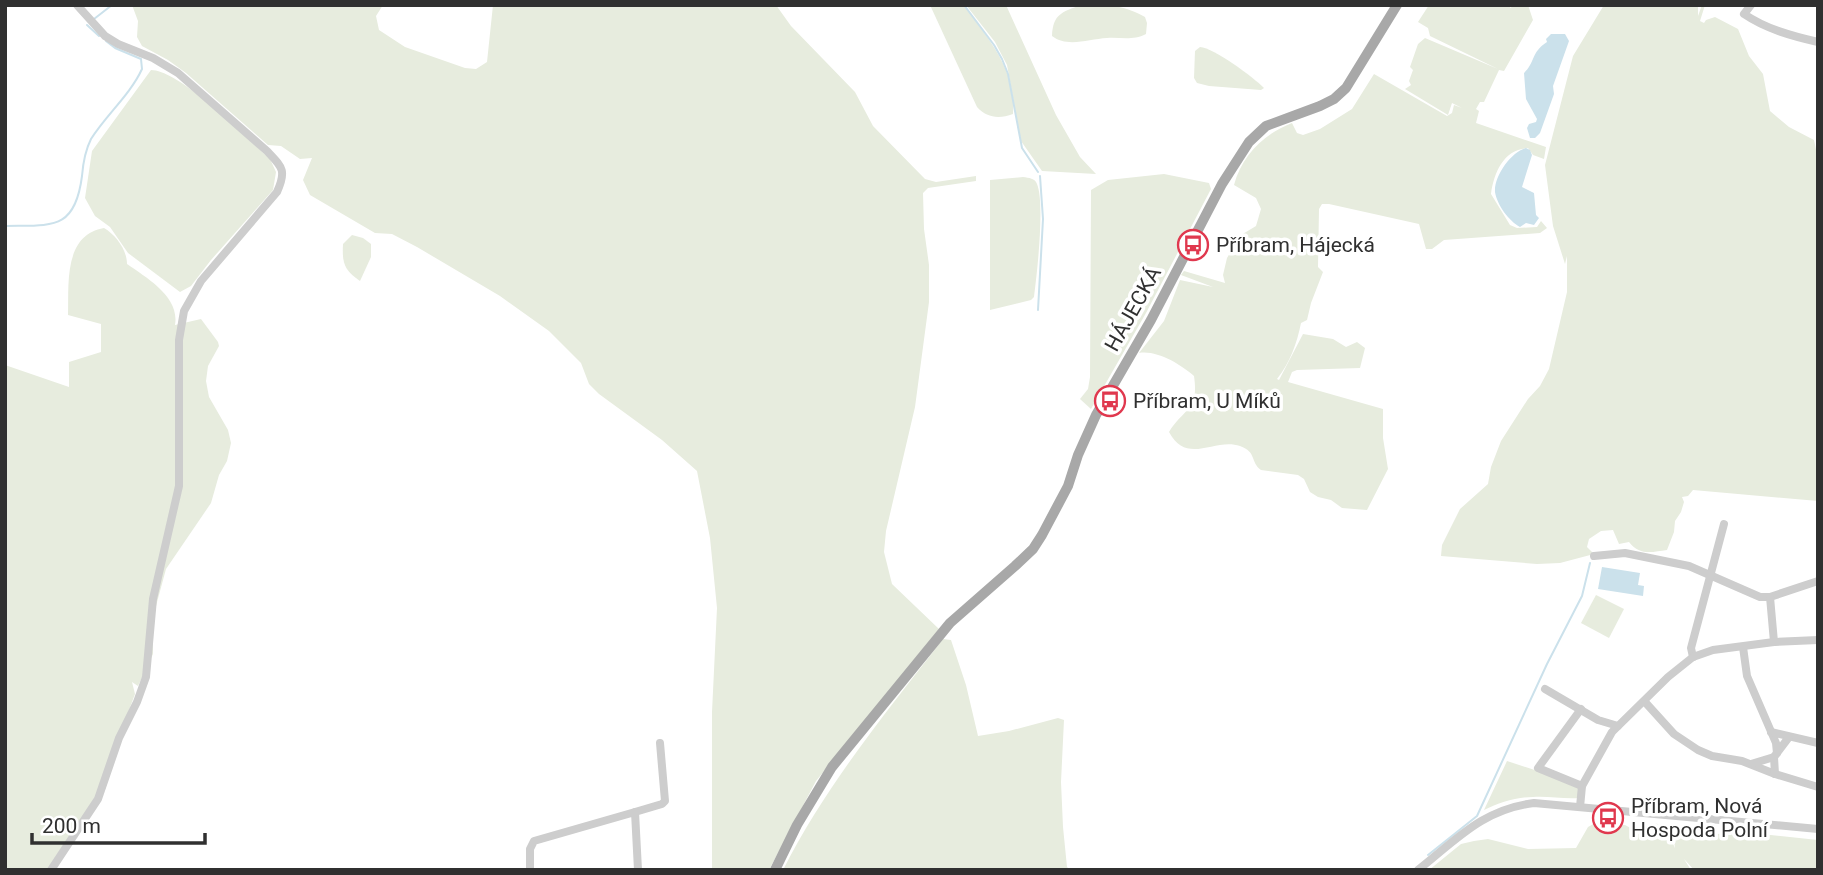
<svg xmlns="http://www.w3.org/2000/svg" width="1823" height="875" font-family="Roboto,sans-serif">
<style>
.green{fill:#e7ecde}
.water{fill:#cbe1eb}
.lines{fill:none;stroke-linecap:round;stroke-linejoin:round}
.stream{stroke:#cbe1eb;stroke-width:2}
.minor{stroke:#cdcdcd;stroke-width:8}
.major{stroke:#a8a8a8;stroke-width:10}
.labels{text-anchor:middle;dominant-baseline:central;stroke-width:7;stroke-linejoin:round;paint-order:stroke}
.poi-label{font-size:21px;fill:#303030;stroke:#fff;text-anchor:start}
.street-label{font-size:21px;fill:#303030;stroke:#fff}
</style>
<rect width="100%" height="100%" fill="#fff"/>
<g class="green">
<path d="M132,5H383L376,16L379,30L405,47L465,68L476,69L487,62L493,5H776L791,26L855,92L873,126L925,179L936,182L976,176V181L928,188L923,193L924,229L929,265V302L915,407L886,531L884,552L892,584L939,629L816,781L769,870H712V712L717,608L710,538L697,471L662,440L599,394L589,384L581,363L549,331L500,296L417,247L392,234L375,233L310,195L303,180L312,158L300,159L281,146L268,145L186,73L168,60L142,46L137,37L138,21Z"/>
<path d="M930,5H964C988,39 1017,70 1013,114C999,119 987,118 977,107Z"/>
<path d="M966,5H1006L1056,115L1080,157L1096,174L1042,171L1021,141L1007,65L995,42Z"/>
<path d="M1081,5C1107,5 1122,4 1145,17L1147,23L1146,34C1132,41 1121,37 1107,38C1089,39 1067,48 1052,36C1053,14 1062,12 1081,5Z"/>
<path d="M1429,5H1507L1511,8L1512,5H1528L1533,20L1504,71L1499,70L1484,102H1480L1476,109L1479,111L1476,123L1546,147L1544,159L1533,155L1528,148C1504,149 1494,172 1491,194L1510,225L1517,228L1537,227L1541,221L1547,228L1540,233L1444,240L1432,249H1426L1419,224L1329,204H1322L1319,209L1318,267L1323,272L1311,303L1307,320L1301,323C1297,343 1290,363 1277,379L1279,380L1303,334L1333,339L1346,347L1357,342L1365,348L1360,368L1297,370L1292,372L1288,382L1383,409V438L1388,469L1367,510L1342,508L1331,500L1318,497L1310,492L1304,479L1298,475L1261,470C1250,462 1257,452 1240,446C1215,437 1187,466 1169,432C1185,407 1199,411 1194,376C1180,364 1157,350 1139,353L1164,321L1180,280L1213,287L1181,275L1184,271L1225,283L1223,275L1227,258L1241,235L1256,226L1261,209L1256,198L1234,185C1242,155 1264,134 1292,123L1297,133L1303,135L1320,129L1352,109L1374,74L1447,116L1452,113L1454,105L1462,108L1452,103L1448,115L1405,89L1411,85L1409,81L1413,70L1410,67L1418,44L1425,38L1498,69L1430,36L1428,28L1418,22Z"/>
<path d="M1604,5H1698V16L1702,5H1705L1700,21L1704,23L1706,20L1715,17L1738,29L1749,56L1763,74L1770,111L1789,127L1814,140L1818,159V501L1693,490L1688,496L1682,497L1684,502L1681,512L1675,521L1674,532L1667,550C1652,552 1640,556 1629,542L1619,544L1613,530L1601,531L1589,539L1587,547L1594,554L1560,563L1537,564L1441,556L1442,545L1460,509L1488,484L1491,467L1501,441L1528,399L1540,386L1549,369L1567,292V256L1565,264L1553,226L1545,165L1573,56Z"/>
<path d="M1200,47C1214,48 1253,77 1264,88L1261,90L1209,86L1197,83L1194,78L1195,51Z"/>
<path d="M151,70C180,70 246,138 270,159L276,172L273,190L211,260L191,286L180,292L128,253L110,227L95,216L85,198L92,151Z"/>
<path d="M1164,174L1209,183L1211,189L1146,313L1091,409L1080,399L1088,389L1090,377L1091,190L1108,180Z"/>
<path d="M1023,177C1029,178 1035,178 1037,184C1045,203 1037,274 1034,297L1031,300L990,310V180Z"/>
<path d="M104,228C116,235 127,250 127,264C147,278 180,297 175,325L201,319L218,342L219,346L208,366L206,381L209,397L228,430L231,443L227,461L219,475L211,503L166,569L153,617V654L138,686L132,682L135,694L97,795L47,870H5V365L69,387V362L101,352V324L68,315C69,285 63,235 104,228Z"/>
<path d="M352,235L363,238L371,244V257L360,281C344,270 342,263 343,244Z"/>
<path d="M1596,595L1624,609L1609,638L1581,623Z"/>
<path d="M943,639L951,640L966,685L978,736L1009,731L1058,718L1064,720L1061,782L1063,827L1067,867L1070,870H783C826,785 885,714 943,639Z"/>
<path d="M1507,761L1556,777L1579,788V798C1563,799 1548,796 1533,797C1515,797 1499,803 1484,810Z"/>
<path d="M1595,823L1625,825L1640,833V826L1652,823L1664,825L1675,848L1673,833L1683,827L1695,826L1713,834L1752,833L1818,840V870H1694L1684,859L1691,870H1429L1461,844L1474,841L1488,839L1528,849L1576,848L1588,827Z"/>
</g>
<g class="water">
<path d="M1551,34H1565L1569,41L1553,86L1554,94L1540,133L1535,138H1530L1527,128L1529,124L1536,122L1537,119L1526,99L1524,73C1535,63 1531,52 1547,42L1546,39Z"/>
<path d="M1526,148L1530,150L1532,155L1522,187L1534,193L1536,215L1539,218L1534,225L1526,223L1520,227C1509,221 1497,205 1495,192C1494,176 1511,152 1526,148Z"/>
<path d="M1602,567L1640,573L1638,585L1644,586L1643,596L1598,589Z"/>
</g>
<g class="lines">
<g class="stream">
<path d="M964,5L994,45L1002,59L1008,74L1022,148L1038,172"/>
<path d="M94,19L112,5"/>
<path d="M87,25L99,36"/>
<path d="M5,226C52,225 75,231 82,176C83,163 85,151 91,139C106,115 130,95 142,69L141,59L115,48L106,41"/>
<path d="M1038,310L1043,219L1040,176"/>
<path d="M1428,855L1477,816L1547,664L1582,596L1590,563"/>
<path d="M1436,869L1437,870"/>
</g>
<g class="minor">
<path d="M1751,5L1744,14C1766,29 1792,36 1818,42"/>
<path d="M1594,556L1625,553L1689,566L1760,597H1770L1818,581"/>
<path d="M1770,597L1774,642"/>
<path d="M1743,647L1747,676L1776,743L1777,753"/>
<path d="M1693,657L1691,648L1724,524"/>
<path d="M1545,689L1598,720L1618,726"/>
<path d="M1645,702L1674,734L1698,750L1712,756L1742,761L1775,774L1818,787"/>
<path d="M1581,709L1538,768L1582,786"/>
<path d="M1771,732L1818,743"/>
<path d="M1751,764L1774,757"/>
<path d="M1775,774L1774,757L1789,737"/>
<path d="M1580,807L1582,786L1612,732L1668,677L1693,657L1713,650L1774,642L1818,640"/>
<path d="M635,812L662,804L665,801L660,743"/>
<path d="M51,870L98,799L119,738L137,702L146,677L153,599L179,486V340L184,311L201,281L277,192C287,170 282,167 267,151L178,73L153,58L118,44L105,36L77,5"/>
<path d="M530,870V849L534,841L635,812L638,870"/>
<path d="M1418,870C1456,840 1483,809 1534,803L1818,829"/>
</g>
<path class="major" d="M775,870L797,825L832,767L950,623L1015,566L1033,549L1042,535L1068,486L1078,455L1096,415L1151,320L1222,184L1249,142L1266,126L1320,106L1334,99L1346,88L1397,5"/>
</g>
<defs>
<g id="bus-ring" transform="scale(1.575)"><circle r="9.5" fill="#fff" stroke="#e0384e" stroke-width="1.5"/><path d="M-5-6H5V4H4V6H2V4H-2V6H-4V4H-5ZM-3.5-4V0h7V-4ZM-3.5 1.2v1.5H-2V1.2ZM2 1.2v1.5H3.5V1.2Z" fill="#e0384e"/></g>
</defs>
<g fill-rule="evenodd">
<use href="#bus-ring" x="1193" y="245"/>
<use href="#bus-ring" x="1110" y="401"/>
<use href="#bus-ring" x="1608" y="818"/>
</g>
<g class="labels">
<g class="poi-label">
<text x="1216" y="245">Příbram, Hájecká</text>
<text x="1133" y="401">Příbram, U Míků</text>
<text x="1631" y="806">Příbram, Nová<tspan x="1631" dy="24">Hospoda Polní</tspan></text>
</g>
<g class="street-label">
<text transform="translate(1133 309) rotate(-61)">HÁJECKÁ</text>
</g>
</g>
<rect width="1823" height="875" fill="none" stroke="#303030" stroke-width="14"/>
<path d="M32 833v10h173v-10" fill="none" stroke="#303030" stroke-width="3.5"/>
<text x="42" y="833" font-size="21" fill="#303030" stroke="#ffffff" stroke-width="5" paint-order="stroke">200 m</text>
</svg>
